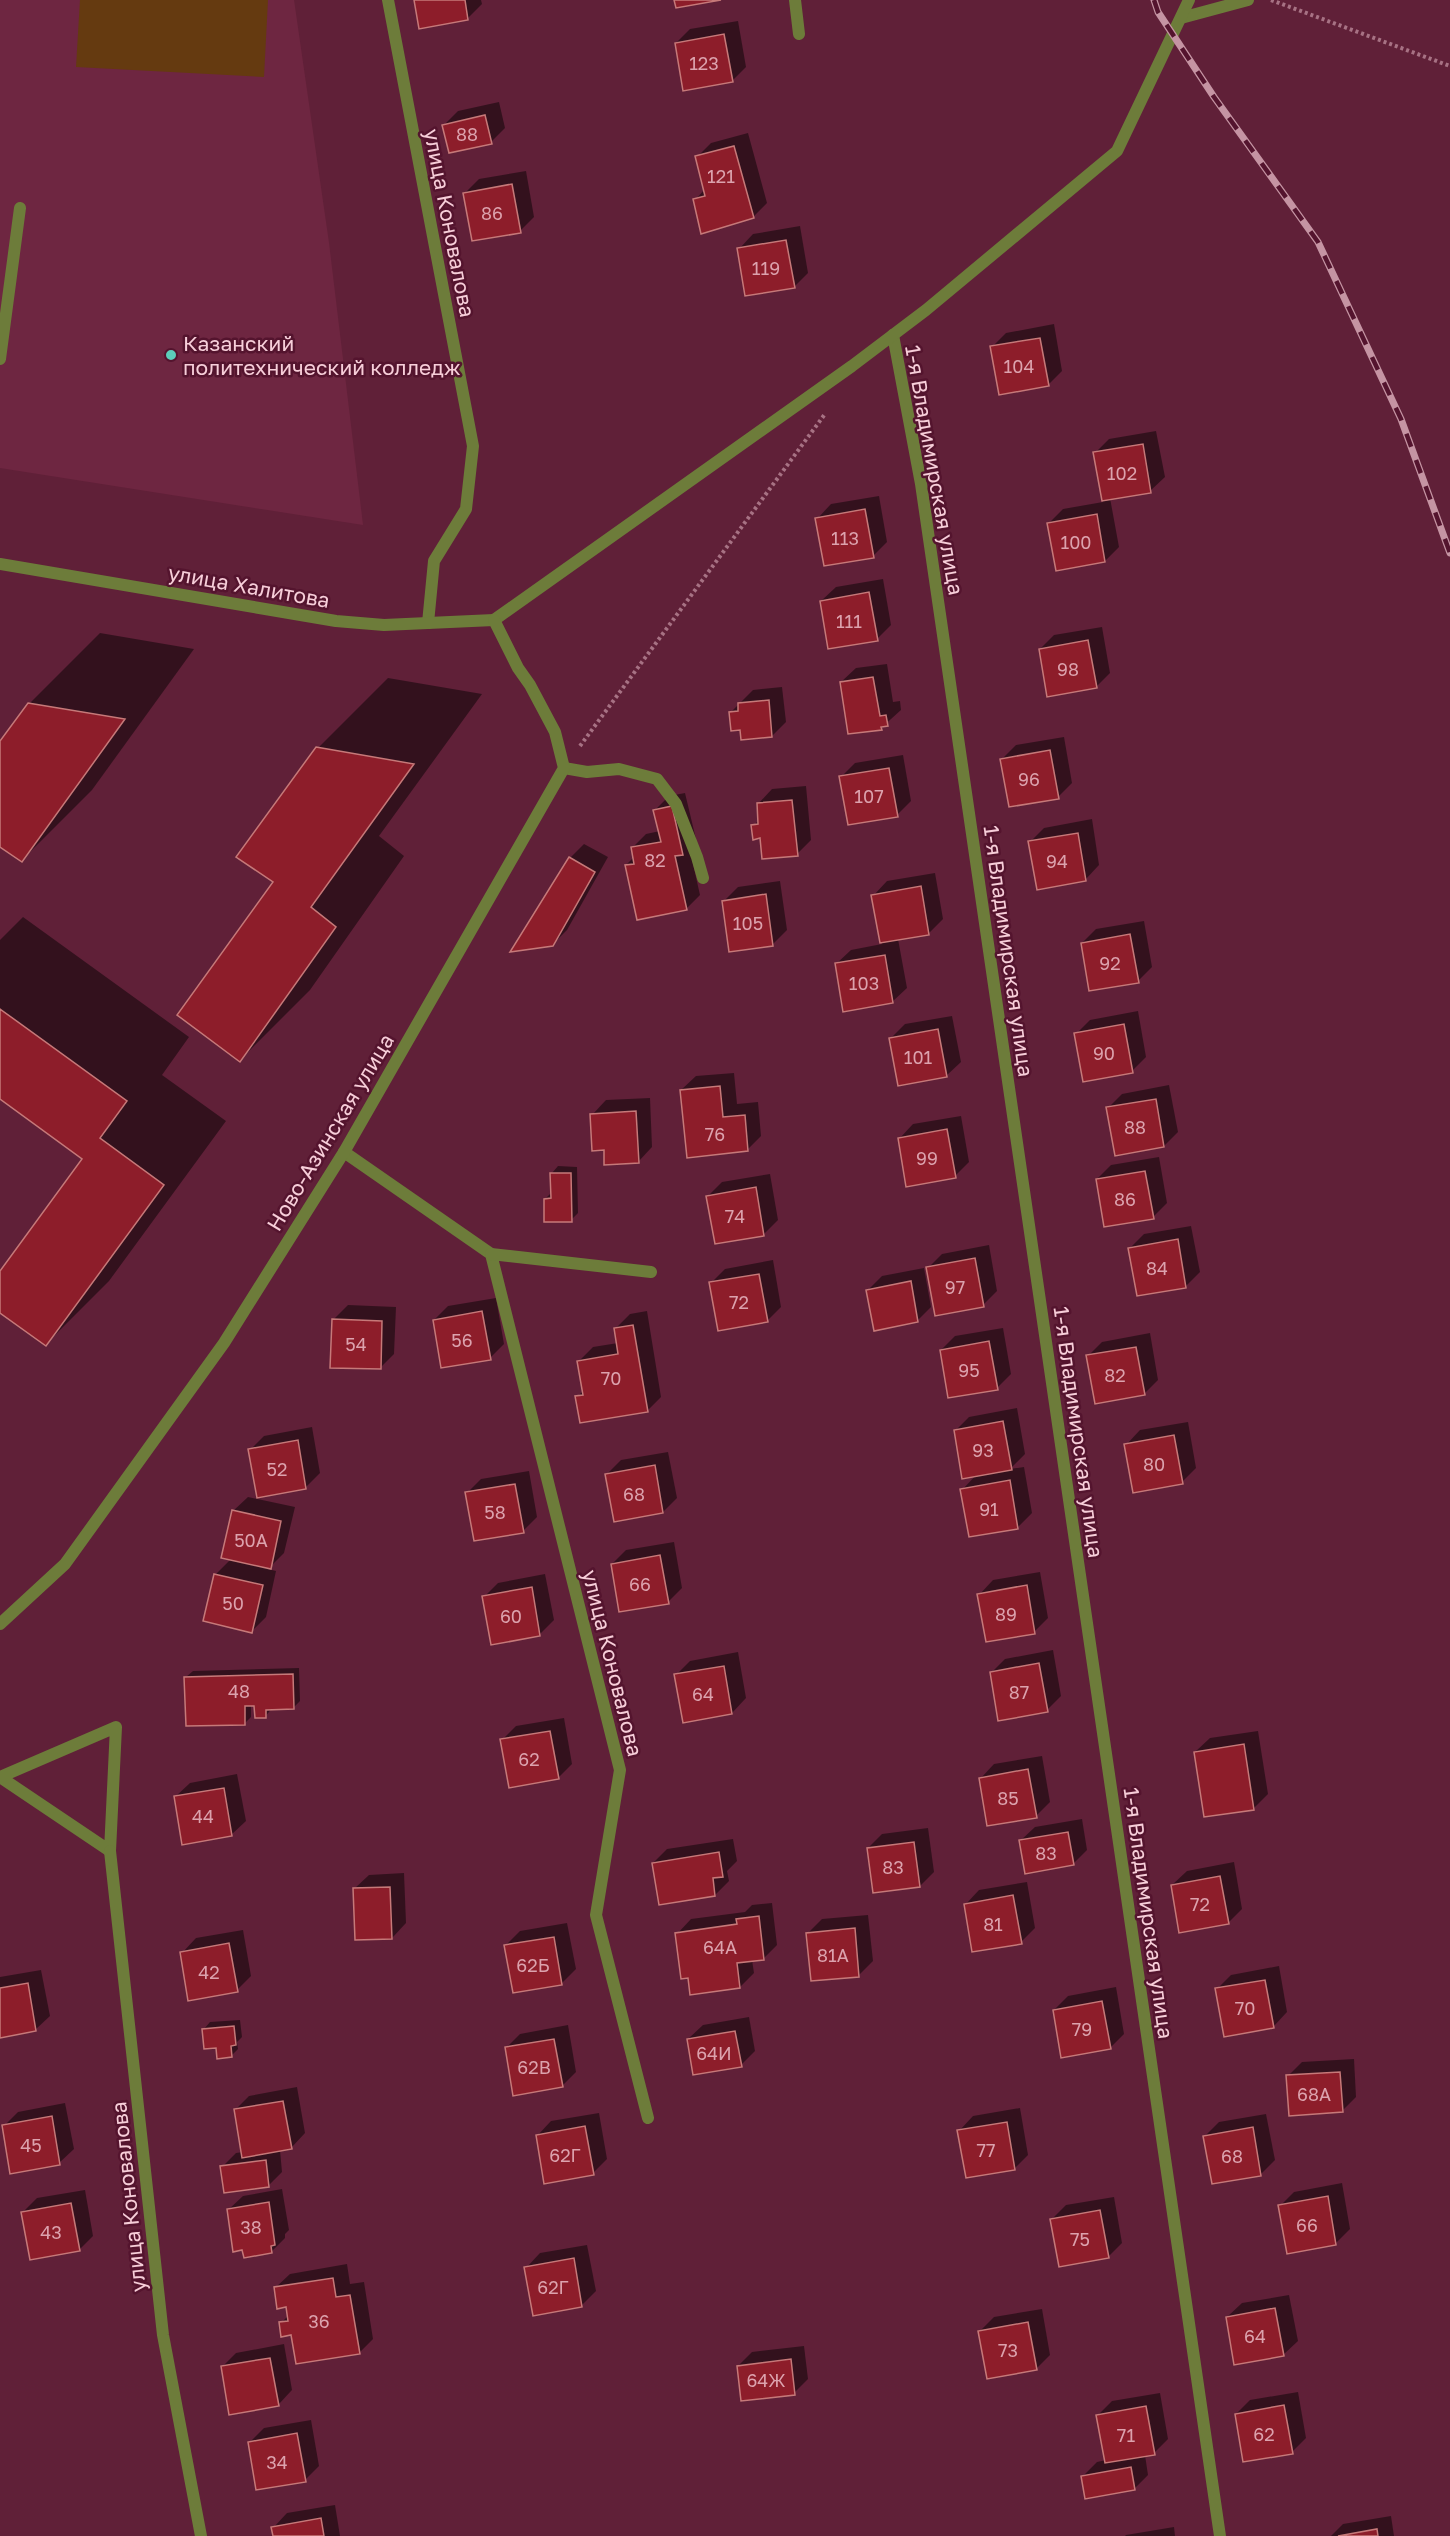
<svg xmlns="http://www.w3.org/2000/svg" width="1450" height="2536" font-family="'Golos Text',sans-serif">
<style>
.built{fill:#6e2641}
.green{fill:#653a10}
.shadow{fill:#0007}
.building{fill:#8d1d2a;stroke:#c67979;stroke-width:1.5}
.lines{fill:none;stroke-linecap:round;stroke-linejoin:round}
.path{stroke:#a77284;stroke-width:4;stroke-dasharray:3 3;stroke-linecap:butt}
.lane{stroke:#6d7c3a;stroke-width:12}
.street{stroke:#6d7c3a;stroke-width:12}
.rail-casing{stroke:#c594a3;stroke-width:7}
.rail{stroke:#54142e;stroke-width:4.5;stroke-dasharray:14;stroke-linecap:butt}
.poi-dot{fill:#5cceba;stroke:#54142e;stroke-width:2}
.labels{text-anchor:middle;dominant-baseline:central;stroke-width:5;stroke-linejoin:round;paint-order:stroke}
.number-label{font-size:18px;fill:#dca2ad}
.street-label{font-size:21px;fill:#f7ced9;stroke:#54142e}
.poi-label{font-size:21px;fill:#f7ced9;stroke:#54142e;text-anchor:start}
</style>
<rect width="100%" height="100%" fill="#602038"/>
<path class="built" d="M0,0H294L329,243L363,525L0,468Z"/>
<path class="green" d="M80,0H268L264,77L76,67Z"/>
<g class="shadow">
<path d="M415,0H481L482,4L468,18Z"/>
<path d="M738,21L746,67L732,81L676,43L690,29Z"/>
<path d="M499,102L505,128L491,142L444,125L458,111Z"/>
<path d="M748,133L767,203L753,217L695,200L705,189L697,157L711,143Z"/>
<path d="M526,171L534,217L520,231L465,193L479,179Z"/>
<path d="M800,226L808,273L794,287L739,249L753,234Z"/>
<path d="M1054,324L1062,371L1048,385L992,347L1006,333Z"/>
<path d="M1156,431L1165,477L1150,491L1110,498L1119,547L1105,561L1049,523L1063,509L1103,502L1095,453L1109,439Z"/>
<path d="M879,496L887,542L873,556L817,519L831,504Z"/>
<path d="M883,579L891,625L877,639L821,601L836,587Z"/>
<path d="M1102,627L1110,673L1096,687L1040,649L1054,635Z"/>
<path d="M100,633L194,649L92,790L22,860L0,845V744L29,704Z"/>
<path d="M887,664L893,702L900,701L901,710L881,728L841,682L856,668Z"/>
<path d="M388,678L482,694L379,836L404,856L310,990L240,1060L275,881L318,748Z"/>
<path d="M782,687L786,722L772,736L741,729L730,713L753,690Z"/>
<path d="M1064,737L1072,783L1058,797L1002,759L1016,745Z"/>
<path d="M903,755L911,801L897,815L841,777L855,763Z"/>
<path d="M806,786L811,840L797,854L762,837L753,826L760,819L758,804L772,789Z"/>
<path d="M685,793L696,839L689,846L700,895L686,909L626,865L634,857L632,848L646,834L660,831L655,810L669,796Z"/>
<path d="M1092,819L1099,865L1085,880L1030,842L1044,828Z"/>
<path d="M584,844L608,857L567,930L552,945L570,858Z"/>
<path d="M935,873L943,919L929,933L898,939L907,988L892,1002L836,964L851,950L882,944L873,896L887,881Z"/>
<path d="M780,881L787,930L773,944L724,901L738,887Z"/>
<path d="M23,917L189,1037L162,1075L226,1121L109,1281L46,1344L0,1311V1274L84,1158L0,1098V940Z"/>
<path d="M1144,921L1152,967L1138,981L1082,943L1096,929Z"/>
<path d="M1138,1011L1146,1057L1132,1071L1076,1034L1090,1020Z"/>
<path d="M952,1016L961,1062L946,1076L891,1038L905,1024Z"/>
<path d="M734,1073L737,1104L758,1102L761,1136L747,1150L681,1090L696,1076Z"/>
<path d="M1169,1085L1178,1132L1164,1146L1108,1108L1122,1094Z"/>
<path d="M650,1098L652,1147L638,1162L605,1149L592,1115L606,1100Z"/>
<path d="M961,1116L969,1162L955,1176L899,1139L913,1124Z"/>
<path d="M1159,1157L1167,1203L1153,1217L1097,1179L1111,1165Z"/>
<path d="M558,1166L577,1167L578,1213L571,1220L545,1199L552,1192V1173Z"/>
<path d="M770,1174L778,1220L764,1234L716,1243L708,1196L722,1182Z"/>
<path d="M1191,1226L1200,1272L1186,1286L1130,1248L1144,1234Z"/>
<path d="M989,1245L997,1291L983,1305L928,1268L942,1254Z"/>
<path d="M773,1260L781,1307L767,1321L711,1283L725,1269Z"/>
<path d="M924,1268L931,1307L917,1321L868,1290L882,1276Z"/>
<path d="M496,1298L504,1344L490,1358L434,1320L448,1306Z"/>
<path d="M348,1305L396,1307L394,1354L380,1368L334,1319Z"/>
<path d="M647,1311L661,1397L647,1411L577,1397L584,1390L579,1361L593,1347L618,1343L616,1328L630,1314Z"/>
<path d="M1003,1328L1011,1374L997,1388L941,1350L955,1336Z"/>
<path d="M1150,1333L1158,1380L1144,1394L1088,1356L1102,1342Z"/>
<path d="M1017,1408L1025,1454L1010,1469L1024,1467L1032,1513L1018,1527L970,1536L962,1490L977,1474L955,1431L969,1417Z"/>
<path d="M1188,1422L1196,1468L1182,1482L1126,1445L1140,1430Z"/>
<path d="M312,1427L320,1473L306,1487L250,1450L264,1436Z"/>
<path d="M668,1452L677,1498L663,1512L607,1474L621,1460Z"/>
<path d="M529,1471L537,1517L523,1531L467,1493L481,1479Z"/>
<path d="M248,1497L295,1507L284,1553L268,1569L276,1571L266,1617L252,1631L216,1574L231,1559L233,1511Z"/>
<path d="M674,1542L682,1588L668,1602L612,1564L626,1550Z"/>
<path d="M1040,1572L1048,1618L1034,1632L979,1595L993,1580Z"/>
<path d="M545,1574L554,1620L540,1634L484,1597L498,1583Z"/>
<path d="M1053,1650L1061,1696L1047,1710L991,1673L1005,1659Z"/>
<path d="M738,1652L746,1698L732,1713L684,1721L676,1675L690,1661Z"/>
<path d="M299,1668L300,1701L293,1708H272L265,1717L256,1704H251V1717L244,1724L186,1677L193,1671Z"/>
<path d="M564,1718L572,1764L558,1778L502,1740L516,1726Z"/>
<path d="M1258,1731L1268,1794L1254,1808L1195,1752L1210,1738Z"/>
<path d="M1042,1756L1050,1802L1036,1816L980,1779L994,1764Z"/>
<path d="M237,1774L246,1821L231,1835L175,1797L190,1783Z"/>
<path d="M1082,1819L1087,1850L1073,1864L1020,1841L1035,1827Z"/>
<path d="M928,1828L934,1872L920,1886L868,1848L882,1834Z"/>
<path d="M733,1839L737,1861L727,1871L729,1881L715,1895L653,1863L667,1849Z"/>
<path d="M1234,1862L1242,1909L1228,1923L1172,1885L1187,1871Z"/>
<path d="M404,1873L406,1923L392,1938L354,1889L369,1875Z"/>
<path d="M1027,1882L1035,1928L1021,1942L965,1905L979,1890Z"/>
<path d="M772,1903L777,1945L763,1959L752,1960L754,1973L740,1987L689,1977L677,1934L691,1919L745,1912L752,1905Z"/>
<path d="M868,1915L873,1961L859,1975L808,1933L822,1919Z"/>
<path d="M567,1923L576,1969L562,1983L506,1945L520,1931Z"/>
<path d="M243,1930L251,1976L237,1990L182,1953L196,1938Z"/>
<path d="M1279,1966L1287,2012L1273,2027L1217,1989L1231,1975Z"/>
<path d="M41,1970L50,2016L35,2030L0,2036V1977Z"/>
<path d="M1116,1987L1124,2034L1110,2048L1054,2010L1068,1996Z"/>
<path d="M749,2017L755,2051L741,2065L688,2039L703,2025Z"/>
<path d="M240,2020L242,2037L237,2042L238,2049L231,2056L217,2046L204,2029L210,2022Z"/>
<path d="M568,2025L576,2072L562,2086L506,2048L520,2034Z"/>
<path d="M1354,2059L1356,2097L1342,2111L1288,2076L1302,2062Z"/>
<path d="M297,2087L305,2133L291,2148L280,2150L282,2172L268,2186L222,2167L236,2153L243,2152L235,2110L249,2096Z"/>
<path d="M65,2103L74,2149L59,2163L4,2126L18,2112Z"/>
<path d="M1020,2108L1028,2155L1014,2169L959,2131L973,2116Z"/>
<path d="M599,2113L607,2159L593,2173L537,2136L551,2121Z"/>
<path d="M1266,2114L1275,2160L1261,2174L1205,2136L1219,2122Z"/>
<path d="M1342,2183L1350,2229L1336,2243L1280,2206L1294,2192Z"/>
<path d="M282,2189L289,2230L285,2234V2238L271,2252L228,2210L243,2196Z"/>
<path d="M85,2190L93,2236L79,2250L23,2212L37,2198Z"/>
<path d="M1114,2197L1122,2243L1108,2257L1052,2219L1066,2205Z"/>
<path d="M587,2245L596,2291L582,2305L526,2268L540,2253Z"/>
<path d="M347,2264L350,2284L364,2282L373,2339L359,2353L292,2334L281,2323L289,2315L288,2305L275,2288L290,2274Z"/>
<path d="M1289,2295L1298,2341L1283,2355L1227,2317L1242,2303Z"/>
<path d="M1042,2309L1050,2355L1036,2369L980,2331L994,2317Z"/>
<path d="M284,2344L292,2390L278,2405L222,2367L236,2353Z"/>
<path d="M804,2346L808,2379L794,2393L738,2366L752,2352Z"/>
<path d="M1298,2392L1306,2438L1292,2452L1236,2414L1250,2400Z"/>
<path d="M1160,2393L1168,2439L1154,2453L1145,2455L1148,2475L1134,2489L1083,2476L1097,2462L1106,2460L1098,2415L1112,2401Z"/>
<path d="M311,2420L319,2466L305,2480L250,2442L264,2428Z"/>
<path d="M335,2505L340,2536H274L273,2528L287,2513Z"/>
<path d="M1391,2516L1394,2536H1331L1343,2524Z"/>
<path d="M1174,2527L1175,2536H1125L1126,2535Z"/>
</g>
<g class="building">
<path d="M414,0H465L468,20L419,29Z"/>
<path d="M674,0H721L676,8Z"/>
<path d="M724,34L733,82L683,91L675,43Z"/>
<path d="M485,115L492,144L449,153L442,125Z"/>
<path d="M734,146L754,218L701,234L693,199L705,196L695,156Z"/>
<path d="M512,184L521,233L472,241L463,193Z"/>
<path d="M786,240L795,288L745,296L737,248Z"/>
<path d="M1040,338L1049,386L999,395L990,346Z"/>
<path d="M1143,444L1151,493L1102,501L1093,452Z"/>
<path d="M865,509L874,558L824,566L815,518Z"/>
<path d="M1097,514L1105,562L1056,571L1047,523Z"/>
<path d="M869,592L878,641L828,649L820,601Z"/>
<path d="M1088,640L1097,688L1047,697L1039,649Z"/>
<path d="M873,677L880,716L886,715L888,726L881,727L882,730L848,734L840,682Z"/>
<path d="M769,700L772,737L741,740L740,730L731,731L729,712L738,711V703Z"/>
<path d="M28,703L125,719L22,862L0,847V741Z"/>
<path d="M316,747L414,764L311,907L336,927L240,1062L177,1015L273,882L236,857Z"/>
<path d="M1050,750L1059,799L1009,807L1000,759Z"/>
<path d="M889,768L898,817L848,825L839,776Z"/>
<path d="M792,800L798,856L762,859L760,838L753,840L751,825L758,824L757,803Z"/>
<path d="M672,806L683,855L675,856L687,910L637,920L625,865L634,864L631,847L661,842L653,810Z"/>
<path d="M1078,833L1086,881L1037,890L1028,841Z"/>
<path d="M569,857L595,872L553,946L510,952Z"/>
<path d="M921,886L929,935L880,943L871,895Z"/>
<path d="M766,894L773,946L729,952L722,901Z"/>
<path d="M1130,934L1139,983L1089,991L1081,943Z"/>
<path d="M885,955L893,1003L843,1012L835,963Z"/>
<path d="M0,1009L127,1101L100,1138L164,1185L46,1346L0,1313V1271L82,1159L0,1099Z"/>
<path d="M1124,1024L1133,1073L1083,1082L1074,1033Z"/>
<path d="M938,1029L947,1077L898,1086L889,1038Z"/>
<path d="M720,1086L723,1117L745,1115L748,1151L687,1158L680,1090Z"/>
<path d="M1156,1099L1164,1147L1115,1156L1106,1107Z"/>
<path d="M636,1111L639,1163L604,1165V1150L592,1151L590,1114Z"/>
<path d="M947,1129L956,1178L906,1187L898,1138Z"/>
<path d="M1145,1171L1154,1219L1104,1227L1096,1179Z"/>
<path d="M550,1173H571L572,1222H544V1199L551,1198Z"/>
<path d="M756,1187L764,1236L715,1244L706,1196Z"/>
<path d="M1178,1239L1186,1288L1137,1296L1128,1248Z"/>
<path d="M975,1258L984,1307L935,1316L926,1267Z"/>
<path d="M759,1274L768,1322L718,1331L709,1282Z"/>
<path d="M911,1281L918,1322L874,1331L866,1290Z"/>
<path d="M482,1311L491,1360L441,1368L433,1320Z"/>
<path d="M332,1319L382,1321L381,1369L330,1368Z"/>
<path d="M633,1325L648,1412L580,1423L575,1396L583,1395L577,1361L618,1354L614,1328Z"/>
<path d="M989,1341L998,1390L948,1398L940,1350Z"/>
<path d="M1136,1347L1145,1395L1095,1404L1086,1355Z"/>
<path d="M1003,1421L1012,1470L962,1479L954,1430Z"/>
<path d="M1174,1435L1183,1484L1133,1493L1124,1444Z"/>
<path d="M298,1440L306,1489L257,1498L248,1449Z"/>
<path d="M655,1465L663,1513L614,1522L605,1474Z"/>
<path d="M1010,1480L1018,1529L969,1537L960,1489Z"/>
<path d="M515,1484L524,1533L474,1541L465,1492Z"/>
<path d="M232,1510L281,1521L271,1569L221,1558Z"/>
<path d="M660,1555L669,1604L619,1612L611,1564Z"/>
<path d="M214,1574L263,1585L252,1633L203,1621Z"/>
<path d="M1027,1585L1035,1634L986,1642L977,1594Z"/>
<path d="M532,1587L540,1636L491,1645L482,1596Z"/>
<path d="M1039,1663L1048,1712L998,1721L990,1672Z"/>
<path d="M724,1666L732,1714L683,1723L674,1674Z"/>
<path d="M293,1674L294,1709L266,1710V1718H255L254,1706H245V1725L186,1726L184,1677Z"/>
<path d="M550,1731L559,1779L509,1788L500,1739Z"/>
<path d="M1244,1744L1254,1810L1204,1817L1194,1752Z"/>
<path d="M1028,1769L1037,1818L987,1826L979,1778Z"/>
<path d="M224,1788L232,1836L182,1845L174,1796Z"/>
<path d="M1068,1832L1074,1865L1025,1874L1019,1840Z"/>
<path d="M914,1842L920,1887L873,1893L867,1848Z"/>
<path d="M719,1852L723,1877L713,1878L715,1896L659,1905L652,1863Z"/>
<path d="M1220,1876L1229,1924L1179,1933L1171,1885Z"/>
<path d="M390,1887L392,1939L355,1940L353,1888Z"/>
<path d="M1013,1895L1022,1944L972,1952L964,1904Z"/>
<path d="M759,1916L764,1960L737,1963L740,1988L690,1995L688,1978L681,1979L675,1933L737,1924L736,1919Z"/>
<path d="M855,1928L859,1977L811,1981L806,1933Z"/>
<path d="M554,1937L562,1985L513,1993L504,1945Z"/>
<path d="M229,1943L238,1992L188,2001L180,1952Z"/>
<path d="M1265,1980L1274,2028L1224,2037L1215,1988Z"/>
<path d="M28,1983L36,2031L0,2038V1988Z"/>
<path d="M1102,2001L1111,2049L1061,2058L1053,2010Z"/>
<path d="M234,2026L236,2045L231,2046L232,2057L217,2059L216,2048L204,2049L202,2029Z"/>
<path d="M735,2031L742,2067L693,2075L687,2039Z"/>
<path d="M554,2039L563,2087L513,2096L505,2047Z"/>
<path d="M1340,2072L1343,2112L1289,2116L1286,2075Z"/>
<path d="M283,2101L292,2149L242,2158L234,2109Z"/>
<path d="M52,2116L60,2165L10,2174L2,2125Z"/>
<path d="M1007,2122L1015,2170L966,2178L957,2130Z"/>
<path d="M585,2126L594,2175L544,2184L536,2135Z"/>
<path d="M1253,2127L1261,2176L1212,2184L1203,2136Z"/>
<path d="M266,2160L269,2187L224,2193L220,2166Z"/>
<path d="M1328,2196L1336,2245L1287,2254L1278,2205Z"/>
<path d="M269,2202L275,2245L271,2246L272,2253L244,2258L242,2250L233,2252L227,2209Z"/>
<path d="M71,2203L80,2251L30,2260L21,2212Z"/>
<path d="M1100,2210L1109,2258L1059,2267L1050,2219Z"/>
<path d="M574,2258L582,2307L533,2316L524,2267Z"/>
<path d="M333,2278L336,2297L350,2295L360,2354L296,2364L291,2335L281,2337L279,2322L288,2321L286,2307L277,2309L274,2287Z"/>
<path d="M1275,2308L1284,2356L1234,2365L1226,2317Z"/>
<path d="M1028,2322L1037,2370L987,2379L978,2331Z"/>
<path d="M270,2358L279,2406L229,2415L221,2366Z"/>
<path d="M791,2359L795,2395L741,2401L737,2366Z"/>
<path d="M1284,2405L1293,2454L1243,2462L1235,2414Z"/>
<path d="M1146,2406L1155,2455L1105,2463L1096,2415Z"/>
<path d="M297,2433L306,2482L256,2490L248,2442Z"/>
<path d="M1131,2467L1135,2490L1085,2499L1081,2476Z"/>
<path d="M321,2518L324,2536H273L271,2527Z"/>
<path d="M1377,2529L1378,2536H1338Z"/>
</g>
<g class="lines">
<g class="path">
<path d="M1271,0L1450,66"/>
<path d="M580,746L825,414"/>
</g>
<g class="lane">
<path d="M1181,18L1248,0"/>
<path d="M0,359L20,208"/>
</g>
<g class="street">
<path d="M388,0L473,446L466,509L434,561L428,623"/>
<path d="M795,0L799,34"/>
<path d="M893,335L921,484L1220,2536"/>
<path d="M0,564L336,621L384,625L494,620"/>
<path d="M494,620L852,366L926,310L1117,151L1189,0"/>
<path d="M564,768L587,772L619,769L657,779L676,804L697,857L703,878"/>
<path d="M344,1152L491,1254L620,1770L596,1915L648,2118"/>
<path d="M491,1254L651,1272"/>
<path d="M0,1624L65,1564L224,1343L344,1152L564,768L555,732L530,685L518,668L494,620"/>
<path d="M0,1777L116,1727L110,1851L0,1777"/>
<path d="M110,1851L163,2335L201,2536"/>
</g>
<g class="rail-casing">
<path id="rail" d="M1154,0L1158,12L1214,97L1318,242L1401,419L1450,553"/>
</g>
<use href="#rail" class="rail"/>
</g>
<circle class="poi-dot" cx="171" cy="355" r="6"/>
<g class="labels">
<g class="number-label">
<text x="704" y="63">123</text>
<text x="467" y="134">88</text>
<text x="721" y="176">121</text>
<text x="492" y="213">86</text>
<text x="766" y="268">119</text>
<text x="1019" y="366">104</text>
<text x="1122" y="473">102</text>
<text x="845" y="538">113</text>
<text x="1076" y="542">100</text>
<text x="849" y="621">111</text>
<text x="1068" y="669">98</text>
<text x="1029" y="779">96</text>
<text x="869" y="796">107</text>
<text x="655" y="860">82</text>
<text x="1057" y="861">94</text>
<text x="748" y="923">105</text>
<text x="1110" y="963">92</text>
<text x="864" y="983">103</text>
<text x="1104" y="1053">90</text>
<text x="918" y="1057">101</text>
<text x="1135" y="1127">88</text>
<text x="715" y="1134">76</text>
<text x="927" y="1158">99</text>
<text x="1125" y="1199">86</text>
<text x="735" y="1216">74</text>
<text x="1157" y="1268">84</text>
<text x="955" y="1287">97</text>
<text x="739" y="1302">72</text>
<text x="462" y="1340">56</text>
<text x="356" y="1344">54</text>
<text x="969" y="1370">95</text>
<text x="1115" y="1375">82</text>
<text x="611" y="1378">70</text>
<text x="983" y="1450">93</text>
<text x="1154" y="1464">80</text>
<text x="277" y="1469">52</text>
<text x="634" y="1494">68</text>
<text x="989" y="1509">91</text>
<text x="495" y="1512">58</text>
<text x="251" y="1540">50А</text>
<text x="640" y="1584">66</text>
<text x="233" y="1603">50</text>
<text x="1006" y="1614">89</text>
<text x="511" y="1616">60</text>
<text x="239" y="1691">48</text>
<text x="1019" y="1692">87</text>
<text x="703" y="1694">64</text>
<text x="529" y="1759">62</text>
<text x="1008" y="1798">85</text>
<text x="203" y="1816">44</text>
<text x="1046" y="1853">83</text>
<text x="893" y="1867">83</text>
<text x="1200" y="1904">72</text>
<text x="993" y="1924">81</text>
<text x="720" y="1947">64А</text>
<text x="833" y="1955">81А</text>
<text x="533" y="1965">62Б</text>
<text x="209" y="1972">42</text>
<text x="1245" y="2008">70</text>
<text x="1082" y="2029">79</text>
<text x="714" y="2053">64И</text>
<text x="534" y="2067">62В</text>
<text x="1314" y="2094">68А</text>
<text x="31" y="2145">45</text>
<text x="986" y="2150">77</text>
<text x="565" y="2155">62Г</text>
<text x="1232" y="2156">68</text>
<text x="1307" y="2225">66</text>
<text x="251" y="2227">38</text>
<text x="51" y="2232">43</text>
<text x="1080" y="2239">75</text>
<text x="553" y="2287">62Г</text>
<text x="319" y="2321">36</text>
<text x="1255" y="2336">64</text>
<text x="1008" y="2350">73</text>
<text x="766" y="2380">64Ж</text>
<text x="1264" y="2434">62</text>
<text x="1126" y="2435">71</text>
<text x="277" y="2462">34</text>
</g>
<g class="street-label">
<text transform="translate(450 223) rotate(79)">улица Коновалова</text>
<text transform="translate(935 470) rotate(80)">1-я Владимирская улица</text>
<text transform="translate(249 586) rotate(10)">улица Халитова</text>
<text transform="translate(1009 951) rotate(82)">1-я Владимирская улица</text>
<text transform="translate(330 1132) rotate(-59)">Ново-Азинская улица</text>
<text transform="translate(1079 1432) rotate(82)">1-я Владимирская улица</text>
<text transform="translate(613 1663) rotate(76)">улица Коновалова</text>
<text transform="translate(1149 1913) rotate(82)">1-я Владимирская улица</text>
<text transform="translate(128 2197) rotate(-96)">улица Коновалова</text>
</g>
<g class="poi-label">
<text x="183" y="343">Казанский<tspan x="183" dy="24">политехнический колледж</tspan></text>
</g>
</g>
</svg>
